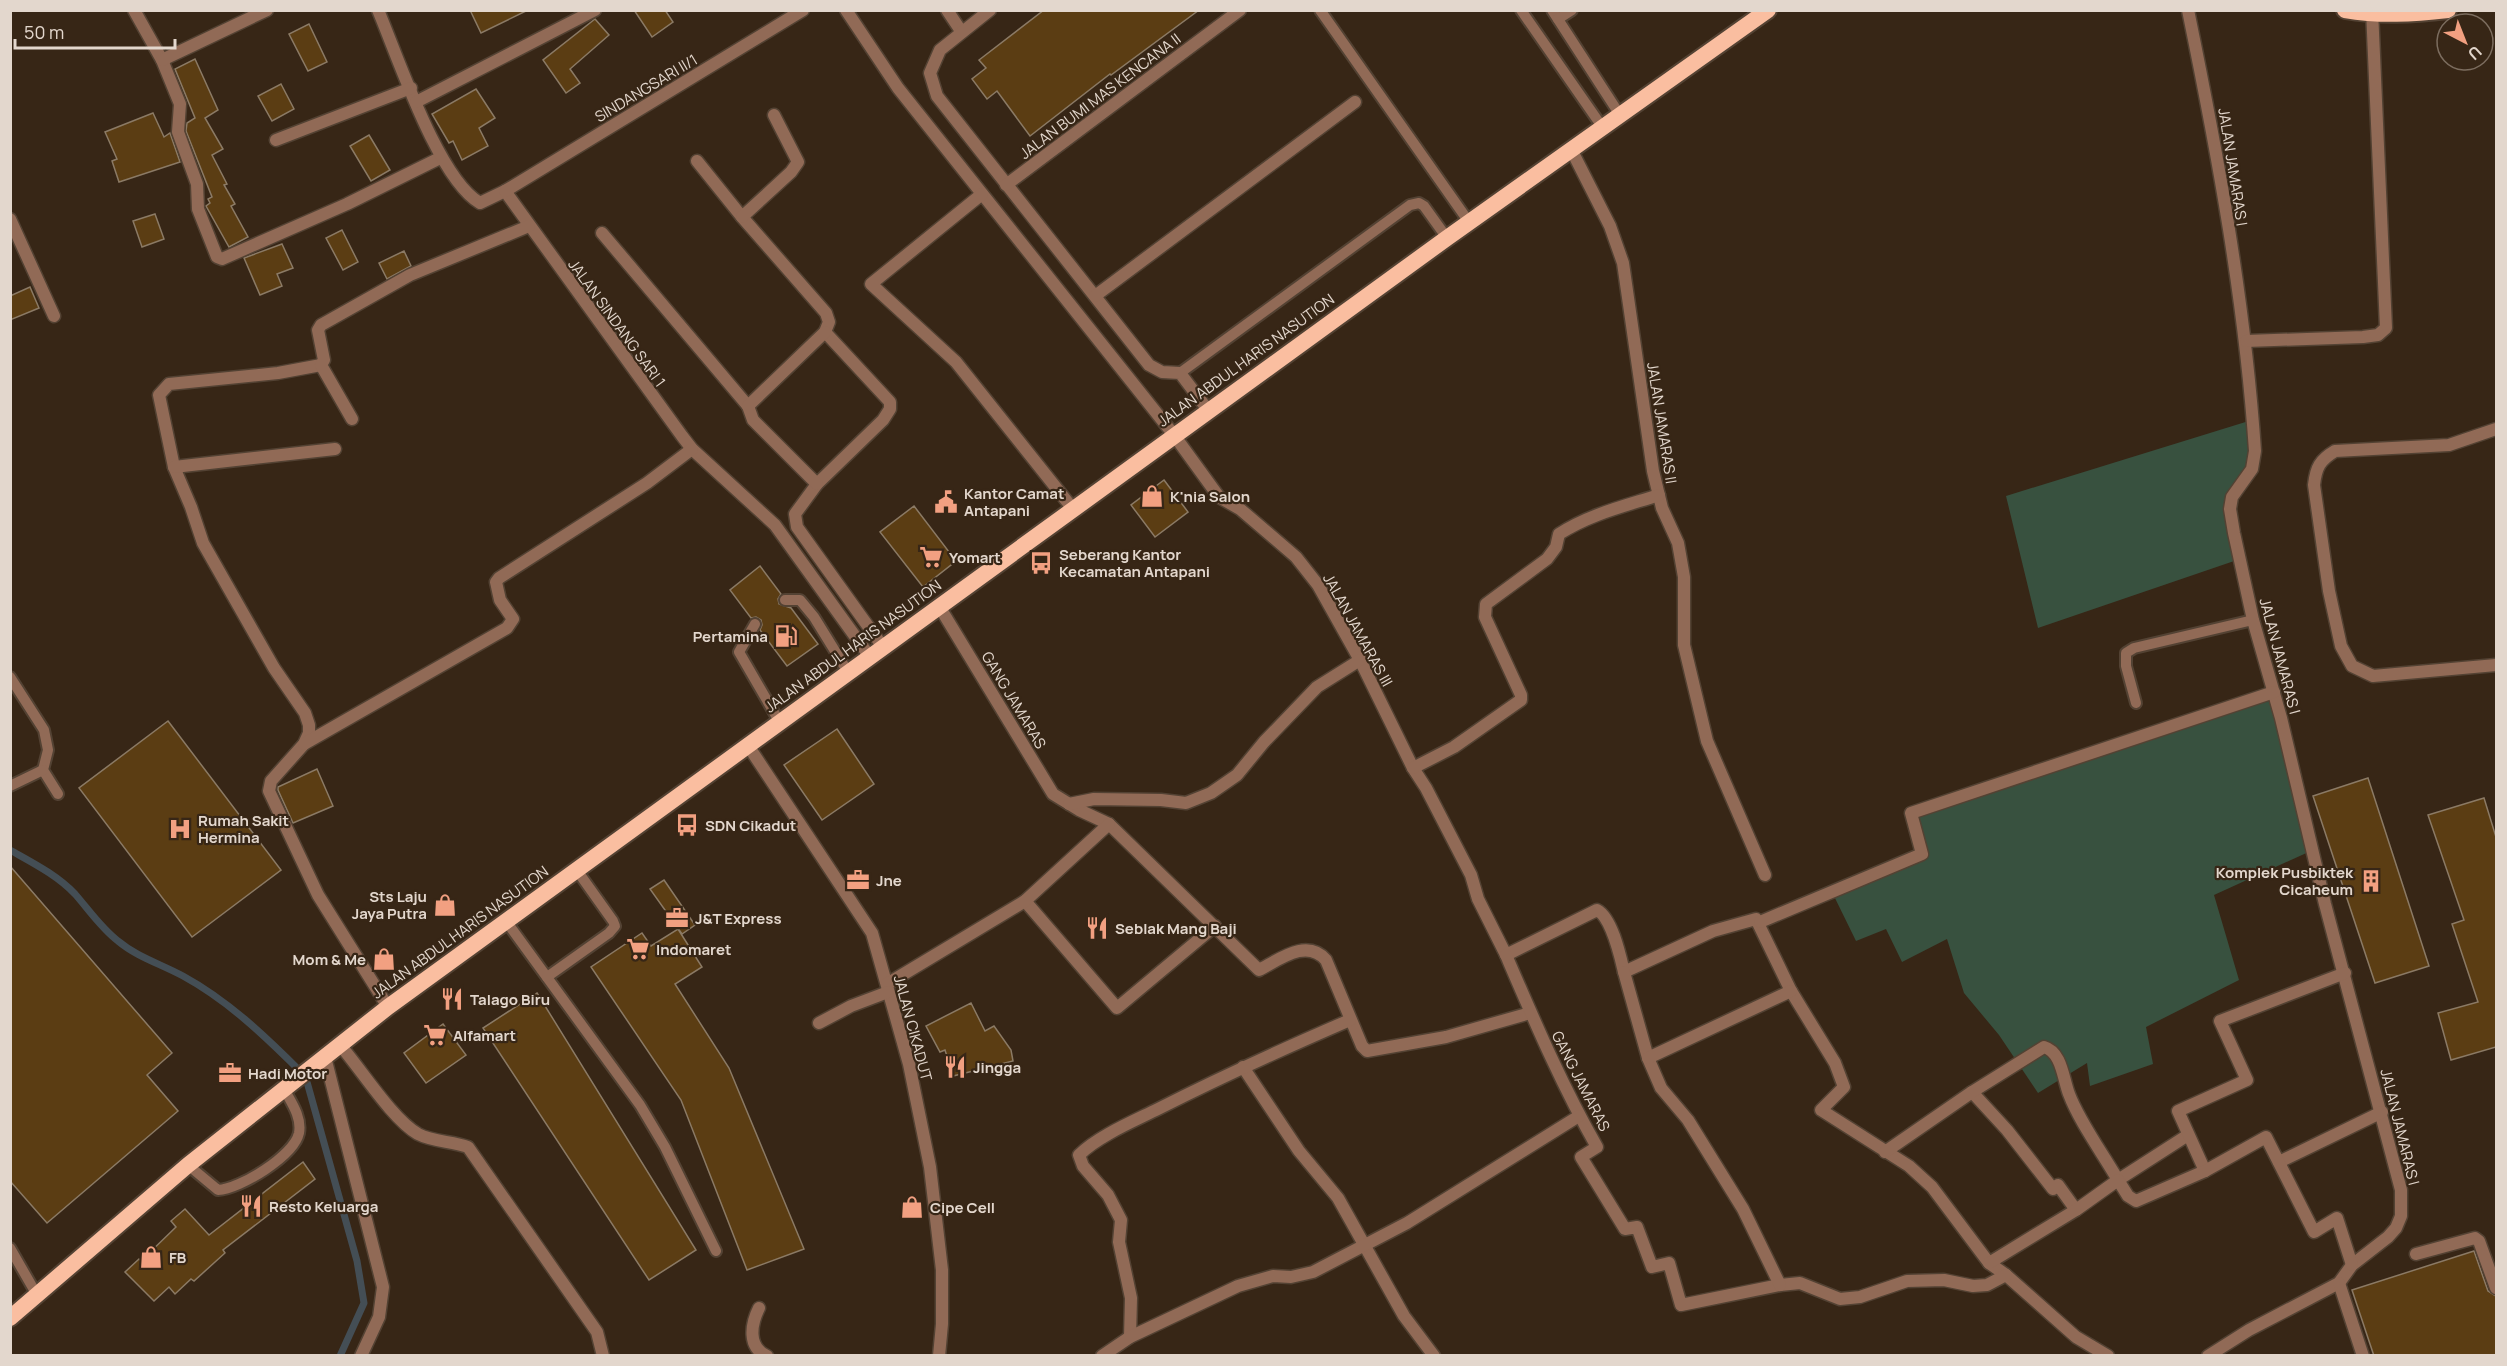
<svg xmlns="http://www.w3.org/2000/svg" width="2507" height="1366" font-family="Manrope,sans-serif">
<style>
.green{fill:#38513f}
.lines{fill:none;stroke-linecap:round;stroke-linejoin:round}
.stream{stroke:#444e55;stroke-width:7}
.building{fill:#5b3d13;stroke:#8b7a65;stroke-width:1.5}
.service-casing{stroke:#534233;stroke-width:14}
.minor-casing{stroke:#534233;stroke-width:15}
.trunk-casing{stroke:#534233;stroke-width:20}
.service{stroke:#916a56;stroke-width:10}
.minor{stroke:#916a56;stroke-width:12}
.trunk{stroke:#fabea0;stroke-width:16}
.labels{text-anchor:middle;dominant-baseline:central;stroke-width:4.5;stroke-linejoin:round;paint-order:stroke}
.street-label{font-size:15px;fill:#e3d7cd;stroke:#372616}
.poi-label{font-size:15px;font-weight:bold;fill:#e3d7cd;stroke:#372616;text-anchor:start}
</style>
<rect width="100%" height="100%" fill="#372616"/>
<g class="green">
<path d="M2252,420L2255,451L2230,509L2240,559L2038,628L2006,496Z"/>
<path d="M2274,692L2313,850L2214,895L2239,980L2146,1027L2153,1064L2090,1086L2087,1063L2038,1093L1999,1035L1964,993L1947,939L1902,962L1886,929L1856,941L1832,892L1922,854L1911,813Z"/>
</g>
<g class="lines">
<path class="stream" d="M10,850C33,863 57,875 75,894C89,910 101,928 118,941C137,957 161,964 183,976C227,1000 264,1035 300,1071L307,1082L357,1261L364,1303L340,1356"/>
</g>
<g class="building">
<path d="M470,10H528L481,33Z"/>
<path d="M634,10H665L673,22L652,37Z"/>
<path d="M1044,10H1199L1111,75L1110,74L1030,136L997,91L987,99L972,79L986,68L979,60Z"/>
<path d="M595,19L609,35L570,69L580,83L566,93L543,60Z"/>
<path d="M309,24L327,62L308,71L289,34Z"/>
<path d="M195,59L218,110L205,118L223,149L212,155L227,184L224,185L235,204L231,206L248,237L229,247L206,206L210,203L208,199L212,197L186,131L187,123L195,118L175,69Z"/>
<path d="M281,84L294,109L272,121L258,96Z"/>
<path d="M476,89L495,118L479,128L488,146L462,160L453,141L449,143L432,114Z"/>
<path d="M153,113L164,137L170,133L180,162L119,182L112,161L117,159L105,132Z"/>
<path d="M369,135L390,170L371,181L350,146Z"/>
<path d="M155,214L164,239L142,247L133,221Z"/>
<path d="M342,230L358,262L343,270L326,238Z"/>
<path d="M282,244L293,268L277,274L282,286L260,295L244,258Z"/>
<path d="M404,251L411,266L387,279L379,263Z"/>
<path d="M30,287L39,308L10,320V296Z"/>
<path d="M1164,480L1188,512L1155,537L1131,505Z"/>
<path d="M914,506L956,561L923,587L880,532Z"/>
<path d="M760,566L781,594L778,599L779,604L791,608L818,644L787,666L760,630L762,625L761,620L756,617L751,618L730,590Z"/>
<path d="M168,721L281,870L192,937L79,788Z"/>
<path d="M837,729L874,784L822,820L784,765Z"/>
<path d="M317,769L333,806L293,823L278,790V787Z"/>
<path d="M2368,778L2429,966L2375,983L2313,796Z"/>
<path d="M2484,798L2496,837V1047L2451,1060L2438,1013L2478,1002L2452,924L2464,920L2428,815Z"/>
<path d="M10,866L172,1053L147,1075L178,1111L47,1223L10,1181Z"/>
<path d="M664,880L695,925L682,934L650,889Z"/>
<path d="M678,929L702,967L675,984L729,1068L804,1249L747,1270L681,1100L591,967L642,933L651,946Z"/>
<path d="M537,993L696,1250L649,1280L483,1028Z"/>
<path d="M971,1003L985,1031L994,1026L1011,1050L1013,1061L953,1076L945,1050L940,1052L926,1026Z"/>
<path d="M443,1024L466,1055L426,1083L404,1053Z"/>
<path d="M303,1162L315,1179L223,1250L225,1253L194,1281L191,1279L175,1294L169,1287L154,1301L125,1272L139,1259L141,1261L176,1227L171,1221L185,1209L209,1235Z"/>
<path d="M2474,1251L2488,1291L2496,1296V1356H2374L2352,1290Z"/>
</g>
<g class="lines">
<g class="service-casing">
<g id="service">
<path d="M1320,10L1469,222"/>
<path d="M1521,10L1603,128"/>
<path d="M1552,10L1620,115"/>
<path d="M1558,19L1572,10"/>
<path d="M1180,373L1410,205L1419,203L1424,206L1447,238"/>
<path d="M785,600H800L814,617L848,672"/>
<path d="M755,624L739,652L779,721"/>
<path d="M10,677L44,730L48,750L43,770L58,794"/>
<path d="M2136,703L2126,666V653L2134,648L2253,620"/>
<path d="M10,786L43,770"/>
<path d="M506,921L640,1105L665,1147L716,1251"/>
<path d="M547,977L609,933L615,926L613,921L576,869"/>
<path d="M188,1165L218,1190C240,1189 294,1156 299,1133C302,1117 291,1102 284,1089"/>
<path d="M10,1248L37,1295"/>
</g>
</g>
<g class="minor-casing">
<g id="minor">
<path d="M134,10L162,60L180,104L178,132L197,184L198,209L217,257L222,259L347,204L440,158"/>
<path d="M378,10C398,57 438,179 480,203L505,191L682,436L692,449L775,525L870,657"/>
<path d="M846,10L898,88L1174,435L1219,497L1240,509L1296,557L1318,585L1360,660L1413,768L1426,788L1471,875L1478,899L1506,955L1597,910C1612,918 1620,955 1624,972L1713,931L1756,919L1791,991L1835,1063L1844,1087L1821,1110L1909,1166L1932,1187L1989,1263L2006,1275L2076,1337L2108,1356"/>
<path d="M947,10L961,31"/>
<path d="M990,10L940,50L930,73L937,96L1149,365L1162,372L1180,373L1208,410"/>
<path d="M2188,10C2218,156 2245,302 2255,451L2252,469L2232,497L2230,509L2234,533L2253,620L2281,718L2325,904L2401,1190V1216L2396,1228L2388,1237L2352,1265L2339,1283L2249,1330L2208,1356"/>
<path d="M162,60L267,10"/>
<path d="M416,102L595,10"/>
<path d="M276,140L411,88"/>
<path d="M1572,151L1610,226L1623,263L1653,471L1662,508L1678,543L1684,577V645L1707,741L1765,875"/>
<path d="M697,161L742,217L826,313L829,322L825,332L890,402V409L883,420L817,484L795,514L797,527L883,647"/>
<path d="M1006,185L1240,10"/>
<path d="M505,191L803,10"/>
<path d="M982,194L871,284L956,362L1073,509"/>
<path d="M742,217L791,172L798,162L774,115"/>
<path d="M10,219L54,316"/>
<path d="M602,233L748,406"/>
<path d="M1095,296L1355,102"/>
<path d="M2246,341L2363,337L2378,335L2386,328L2372,10"/>
<path d="M321,365L278,373L169,384L159,395L174,467L191,507L203,543L274,668L305,713L309,725V733L304,744L271,781L269,791L318,895L388,1007"/>
<path d="M352,419L321,365L324,360L318,330L321,325L410,275L529,226"/>
<path d="M2496,429L2449,445L2335,451C2320,460 2316,467 2314,485L2329,591L2341,646L2352,666L2373,676L2496,665"/>
<path d="M174,467L335,449"/>
<path d="M817,484L753,420L748,406L825,332"/>
<path d="M939,606L1053,794L1079,810L1109,824L1259,970C1280,959 1307,938 1326,960L1362,1046L1367,1051L1446,1037L1530,1013"/>
<path d="M304,744L507,628L513,619L500,600L496,582L499,578L647,483L692,449"/>
<path d="M747,744L872,933L909,1064L930,1167L942,1270V1324L939,1356"/>
<path d="M1413,768L1454,747L1521,700V695L1485,617L1486,604L1547,559L1556,547L1559,534C1590,514 1625,506 1659,495"/>
<path d="M1069,804L1094,799L1161,800L1186,803L1211,793L1237,775L1264,742L1317,687L1360,660"/>
<path d="M1025,901L1117,1008L1215,926"/>
<path d="M1760,922L1922,854L1911,813L2274,692"/>
<path d="M1506,955C1534,1020 1562,1086 1597,1147L1581,1157L1625,1229L1637,1227L1652,1267L1669,1263L1681,1305L1780,1285L1800,1283L1840,1299L1860,1297L1907,1281L1944,1280L1973,1286L1987,1285L2006,1275"/>
<path d="M1624,972L1648,1058L1661,1088L1688,1120L1743,1209L1780,1285"/>
<path d="M887,984L1025,901L1109,824"/>
<path d="M819,1023L851,1006L888,992"/>
<path d="M340,1045C361,1069 392,1119 418,1134C433,1142 452,1141 468,1147L597,1332L603,1356"/>
<path d="M325,1057L383,1287L379,1317L361,1356"/>
<path d="M1648,1058L1791,991"/>
<path d="M1243,1067L1299,1151L1338,1198L1404,1316L1434,1356"/>
<path d="M1972,1092L2007,1130L2053,1189L2058,1185L2076,1210"/>
<path d="M1885,1152L1972,1092L2044,1047C2062,1052 2063,1079 2069,1094C2079,1121 2103,1154 2118,1180L2188,1135"/>
<path d="M2279,1162L2382,1112"/>
<path d="M2205,1171L2178,1111L2247,1080L2220,1021L2345,973"/>
<path d="M2416,1254L2475,1238L2479,1241L2496,1288"/>
<path d="M1989,1263L2076,1210L2118,1180L2128,1196L2136,1201L2205,1171L2266,1137L2314,1232L2337,1218L2352,1265"/>
<path d="M2339,1283L2363,1356"/>
<path d="M759,1308C751,1324 747,1347 767,1356"/>
<path d="M1130,1337L1131,1298L1119,1242L1121,1220L1108,1195L1083,1166L1079,1155C1098,1136 1134,1121 1158,1109C1221,1077 1285,1048 1350,1020"/>
<path d="M1102,1356L1130,1337L1238,1286L1273,1276L1291,1277L1313,1272L1407,1223L1579,1116"/>
</g>
</g>
<g class="trunk-casing">
<g id="trunk">
<path d="M2345,10C2380,16 2413,14 2448,10"/>
<path d="M10,1318L188,1165L388,1007L1447,238L1768,10"/>
</g>
</g>
<use href="#service" class="service"/>
<use href="#minor" class="minor"/>
<use href="#trunk" class="trunk"/>
</g>
<defs>
<g id="shop-bare" transform="scale(1.8)"><path d="M-5-2.5h2.3a2.7 3.5 0 0 1 5.4 0H5L5.5 6h-11ZM-1.5-2.5h3a1.5 2.3 0 0 0-3 0Z" fill="#f2a081" stroke="#372616" stroke-width="2.5" paint-order="stroke"/></g>
<g id="civic-bare" transform="scale(1.8)"><path d="M-.6-6.5H3V-4.5H.6V-3L4-1V1h2V6H-6V1h2V-1L-.6-3ZM-1.2 2.5V6h2.4V2.5Z" fill="#f2a081" stroke="#372616" stroke-width="2.5" paint-order="stroke"/></g>
<g id="supermarket-bare" transform="scale(1.8)"><path d="M-6-5.5h2.5l.6 2H6L4.5 2H-2.5L-4.4-4H-6ZM-1.5 3.2a1.3 1.3 0 1 0 .1 0ZM3 3.2a1.3 1.3 0 1 0 .1 0Z" fill="#f2a081" stroke="#372616" stroke-width="2.5" paint-order="stroke"/></g>
<g id="bus-bare" transform="scale(1.8)"><path d="M-5-6H5V4H4V6H2V4H-2V6H-4V4H-5ZM-3.5-4V0h7V-4ZM-3.5 1.2v1.5H-2V1.2ZM2 1.2v1.5H3.5V1.2Z" fill="#f2a081" stroke="#372616" stroke-width="2.5" paint-order="stroke"/></g>
<g id="fuel-bare" transform="scale(1.8)"><path d="M-5.5-6h7V0h2V4h1.3V-2.5L3-4.5l.8-.8L6-3V5H2.5V1h-1V6h-7ZM-4.2-4.7v3.2H.2V-4.7Z" fill="#f2a081" stroke="#372616" stroke-width="2.5" paint-order="stroke"/></g>
<g id="hospital-bare" transform="scale(1.8)"><path d="M-5-5h3v3.5h4V-5h3V5h-3V1.5h-4V5h-3Z" fill="#f2a081" stroke="#372616" stroke-width="2.5" paint-order="stroke"/></g>
<g id="office-bare" transform="scale(1.8)"><path d="M-6-3h4V-5.5h4V-3h4V5H-6ZM-1-4.5V-3h2v-1.5ZM-6 0V1H6V0Z" fill="#f2a081" stroke="#372616" stroke-width="2.5" paint-order="stroke"/></g>
<g id="building-bare" transform="scale(1.8)"><path d="M-4-6H4V6H1V3H-1V6H-4ZM-2.5-4.3h1.7v1.8h-1.7ZM.8-4.3h1.7v1.8H.8ZM-2.5-1h1.7V.8h-1.7ZM.8-1h1.7V.8H.8Z" fill="#f2a081" stroke="#372616" stroke-width="2.5" paint-order="stroke"/></g>
<g id="restaurant-bare" transform="scale(1.8)"><path d="M-5-6h1v4h1v-4h1v4h1v-4h1v5L-1.5 .5V6h-2V.5L-5-1ZM5-6V6H3V1.5H1.5Q1.5-4 5-6Z" fill="#f2a081" stroke="#372616" stroke-width="2.5" paint-order="stroke"/></g>
</defs>
<g fill-rule="evenodd">
<use href="#shop-bare" x="1152" y="496"/>
<use href="#civic-bare" x="946" y="502"/>
<use href="#supermarket-bare" x="931" y="557"/>
<use href="#bus-bare" x="1041" y="563"/>
<use href="#fuel-bare" x="786" y="636"/>
<use href="#bus-bare" x="687" y="825"/>
<use href="#hospital-bare" x="180" y="829"/>
<use href="#office-bare" x="858" y="880"/>
<use href="#building-bare" x="2371" y="881"/>
<use href="#shop-bare" x="445" y="905"/>
<use href="#office-bare" x="677" y="918"/>
<use href="#restaurant-bare" x="1097" y="928"/>
<use href="#supermarket-bare" x="638" y="949"/>
<use href="#shop-bare" x="384" y="959"/>
<use href="#restaurant-bare" x="452" y="999"/>
<use href="#supermarket-bare" x="435" y="1035"/>
<use href="#restaurant-bare" x="955" y="1067"/>
<use href="#office-bare" x="230" y="1073"/>
<use href="#restaurant-bare" x="251" y="1206"/>
<use href="#shop-bare" x="912" y="1207"/>
<use href="#shop-bare" x="151" y="1257"/>
</g>
<g class="labels">
<g class="street-label">
<text transform="translate(646 88) rotate(-31)">SINDANGSARI II/1</text>
<text transform="translate(1100 96) rotate(-37)">JALAN BUMI MAS KENCANA II</text>
<text transform="translate(2233 167) rotate(81)">JALAN JAMARAS I</text>
<text transform="translate(617 323) rotate(54)">JALAN SINDANG SARI 1</text>
<text transform="translate(1246 360) rotate(-36)">JALAN ABDUL HARIS NASUTION</text>
<text transform="translate(1662 423) rotate(81)">JALAN JAMARAS II</text>
<text transform="translate(1358 630) rotate(61)">JALAN JAMARAS III</text>
<text transform="translate(853 646) rotate(-36)">JALAN ABDUL HARIS NASUTION</text>
<text transform="translate(2280 656) rotate(75)">JALAN JAMARAS I</text>
<text transform="translate(1014 700) rotate(59)">GANG JAMARAS</text>
<text transform="translate(460 932) rotate(-36)">JALAN ABDUL HARIS NASUTION</text>
<text transform="translate(913 1028) rotate(75)">JALAN CIKADUT</text>
<text transform="translate(1581 1081) rotate(63)">GANG JAMARAS</text>
<text transform="translate(2400 1127) rotate(76)">JALAN JAMARAS I</text>
</g>
<g class="poi-label">
<text x="964" y="493">Kantor Camat<tspan x="964" dy="17">Antapani</tspan></text>
<text x="1170" y="496">K'nia Salon</text>
<text x="1059" y="554">Seberang Kantor<tspan x="1059" dy="17">Kecamatan Antapani</tspan></text>
<text x="949" y="557">Yomart</text>
<text x="768" y="636" text-anchor="end">Pertamina</text>
<text x="198" y="820">Rumah Sakit<tspan x="198" dy="17">Hermina</tspan></text>
<text x="705" y="825">SDN Cikadut</text>
<text x="2353" y="872" text-anchor="end">Komplek Pusbiktek<tspan x="2353" dy="17">Cicaheum</tspan></text>
<text x="876" y="880">Jne</text>
<text x="427" y="896" text-anchor="end">Sts Laju<tspan x="427" dy="17">Jaya Putra</tspan></text>
<text x="695" y="918">J&amp;T Express</text>
<text x="1115" y="928">Seblak Mang Baji</text>
<text x="656" y="949">Indomaret</text>
<text x="366" y="959" text-anchor="end">Mom &amp; Me</text>
<text x="470" y="999">Talago Biru</text>
<text x="453" y="1035">Alfamart</text>
<text x="973" y="1067">Jingga</text>
<text x="248" y="1073">Hadi Motor</text>
<text x="269" y="1206">Resto Keluarga</text>
<text x="930" y="1207">Cipe Cell</text>
<text x="169" y="1257">FB</text>
</g>
</g>
<rect width="2507" height="1366" fill="none" stroke="#e3d7cd" stroke-width="24"/>
<g transform="translate(2465 42) rotate(138)"><circle r="28" fill="#372616" stroke="#7c6d5f" stroke-width="1.5"/>
<path d="M0-4.5L10 22L0 15L-10 22Z" fill="#f2a081"/>
<text y="-9" font-size="16" font-weight="bold" text-anchor="middle" fill="#e3d7cd">U</text>
</g>
<path d="M15 39v9h160v-9" fill="none" stroke="#e3d7cd" stroke-width="3"/>
<text x="24" y="39" font-size="18" fill="#e3d7cd" stroke="#372616" stroke-width="4.5" paint-order="stroke">50 m</text>
</svg>
